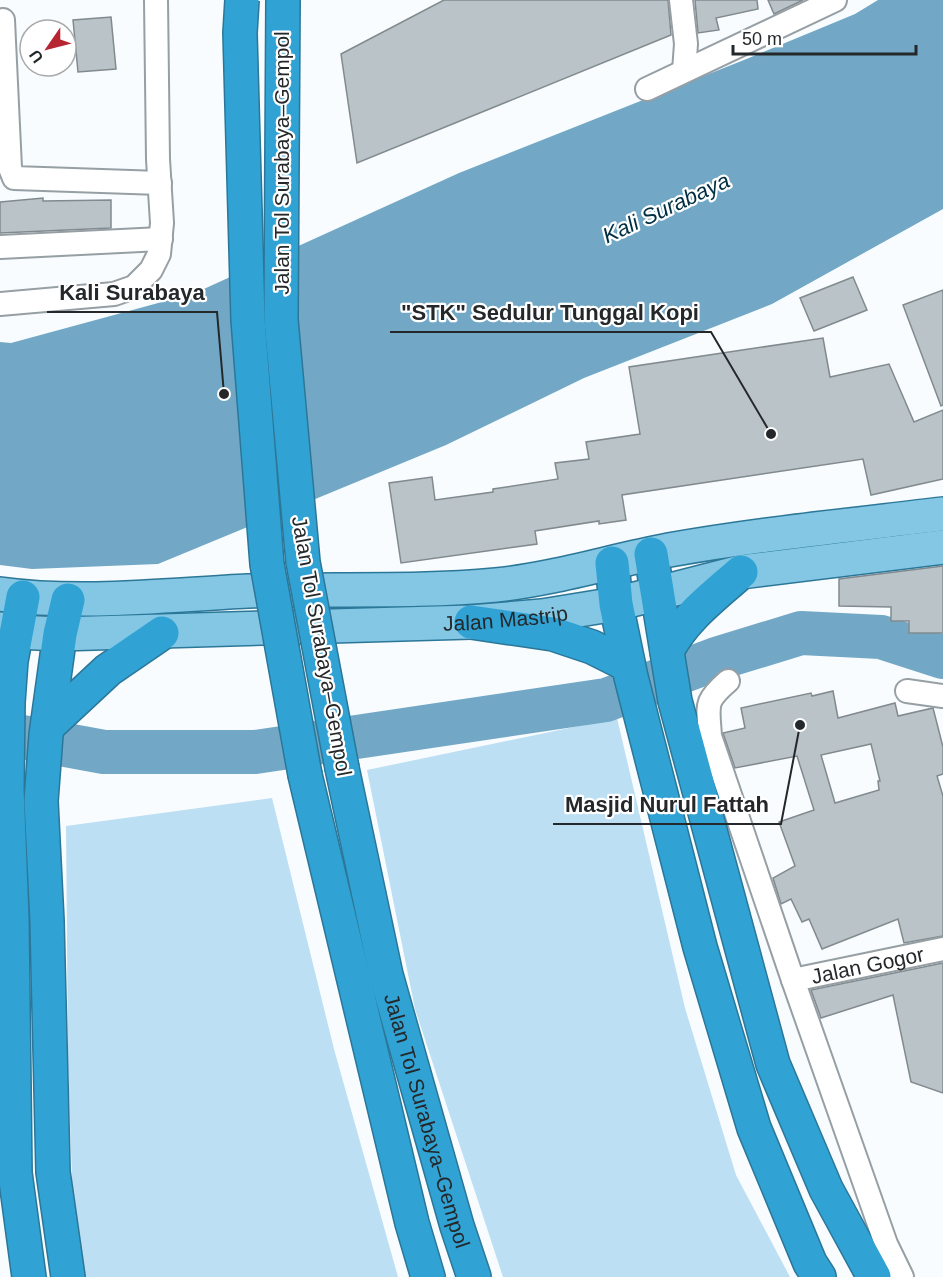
<svg xmlns="http://www.w3.org/2000/svg" width="943" height="1277" font-family="Helvetica,sans-serif">
<style>
.green{fill:#bcdff3}
.water{fill:#72a8c5}
.lines{fill:none;stroke-linecap:round;stroke-linejoin:round}
.river{stroke:#72a8c5;stroke-width:44}
.building{fill:#bac3c8;stroke:#818a8f;stroke-width:1.5;fill-rule:evenodd}
.street-casing{stroke:#969fa4;stroke-width:26}
.primary-casing{stroke:#2c7798;stroke-width:36}
.highway-casing{stroke:#2c7798;stroke-width:36}
.street{stroke:#fff;stroke-width:22}
.primary{stroke:#83c7e5;stroke-width:33}
.highway{stroke:#31a2d4;stroke-width:33}
.highway-bridge-casing{stroke:#2c7798;stroke-width:36;stroke-linecap:butt}
.highway-bridge{stroke:#31a2d4;stroke-width:33}
.labels{text-anchor:middle;dominant-baseline:central;stroke-width:4.5;stroke-linejoin:round;paint-order:stroke}
.street-label{font-size:21px;fill:#24282a;stroke:#fff}
.water-label{font-size:22px;font-style:italic;fill:#002f44;stroke:#fff}
.leader{fill:none;stroke:#24282a;stroke-width:2}
.callout-dot{fill:#24282a;stroke:#fff;stroke-width:2}
.callout-label{font-size:22px;text-anchor:middle;font-weight:bold;fill:#24282a;stroke:#fff;stroke-width:4.5;stroke-linejoin:round;paint-order:stroke}
</style>
<rect width="100%" height="100%" fill="#f8fcfe"/>
<g class="green">
<path d="M617,718L685,1008L736,1175L790,1277H503L415,1009L367,770Z"/>
<path d="M272,798L334,1049L398,1277H83L73,1209L68,1062L66,826Z"/>
</g>
<path class="water" d="M878,0H943V209L772,304L584,378L446,445L158,564L32,569L0,565V342L11,343L195,293L459,173L744,60L855,14Z"/>
<g class="lines">
<path class="river" d="M0,733L104,752H255L606,700L716,659L801,633L881,637L943,657"/>
</g>
<g class="building">
<path d="M444,0H668L671,35L357,163L341,54Z"/>
<path d="M695,0H757L758,9L716,18L719,30L698,33Z"/>
<path d="M768,0H803L774,14Z"/>
<path d="M111,17L116,69L78,72L73,20Z"/>
<path d="M43,198V201L111,200V228L0,233V202Z"/>
<path d="M853,277L867,310L814,331L800,298Z"/>
<path d="M943,290V405L941,406L903,305Z"/>
<path d="M823,338L830,377L889,364L914,422L943,410V479L871,495L863,459L622,495L626,520L599,524V521L535,531L537,544L401,563L389,483L432,477L435,500L493,492V489L558,479L555,463L589,459L586,442L640,434L629,367Z"/>
<path d="M943,566V633H909V621H891V607L839,606V579Z"/>
<path d="M833,691L838,718L895,703L898,716L933,708L943,747V774L937,776L943,796V936L904,943L898,919L822,949L809,919L802,922L791,899L781,904L773,878L795,866L779,822L814,810L797,756L735,768L723,733L745,728L741,708L811,693L812,696ZM871,744L880,781H878L879,790L835,803L821,755Z"/>
<path d="M943,963V1093L911,1082L893,995L821,1018L811,990Z"/>
</g>
<g class="lines">
<g class="street-casing">
<g id="street">
<path d="M681,0L686,44L684,71"/>
<path d="M3,20L10,168L14,178L160,183"/>
<path d="M647,89L835,0"/>
<path d="M0,247L161,239"/>
<path d="M0,304L114,294L134,287L151,270L159,254L162,223L158,159L156,0"/>
<path d="M728,681C704,702 708,704 710,736L793,980L886,1244L902,1277"/>
<path d="M907,691L943,696"/>
<path id="s1" d="M793,980L943,949"/>
</g>
</g>
<g class="primary-casing">
<g id="primary">
<path d="M0,594C82,605 166,595 248,591C330,588 413,593 496,585C554,579 611,561 669,550C760,534 851,525 943,514"/>
<path id="s2" d="M0,629L16,632L60,634L471,622L542,616L616,604L741,572L943,547"/>
</g>
</g>
<g class="highway-casing">
<g id="highway">
<path d="M651,554L675,701L773,1064L826,1189L874,1277"/>
<path d="M612,563L616,604L631,677L700,947L754,1128L810,1263L819,1277"/>
<path d="M23,597L11,661L8,702L7,788L12,918L15,1173L29,1277"/>
<path d="M471,622L553,634L592,647L628,665"/>
<path d="M667,651C684,618 713,597 741,572"/>
<path d="M49,725L108,670L162,633"/>
<path id="s3" d="M342,768L386,975L457,1226L474,1277"/>
<path d="M305,775L412,1223L428,1277"/>
<path d="M68,1277L53,1172L47,921L41,801L46,735L60,634L68,600"/>
</g>
</g>
<use href="#street" class="street"/>
<use href="#primary" class="primary"/>
<use href="#highway" class="highway"/>
<g class="highway-bridge-casing">
<g id="highway-bridge">
<path d="M242,0L240,33L248,320L267,564L305,775"/>
<path d="M283,0L281,320L303,562L342,768"/>
</g>
</g>
<use href="#highway-bridge" class="highway-bridge"/>
</g>
<g class="labels">
<g class="street-label">
<text transform="translate(281 163) rotate(-90)">Jalan Tol Surabaya–Gempol</text>
<text stroke="none"><textPath href="#s2" startOffset="506">Jalan Mastrip</textPath></text>
<text transform="translate(322 646) rotate(80)">Jalan Tol Surabaya–Gempol</text>
<text stroke="none"><textPath href="#s1" startOffset="76">Jalan Gogor</textPath></text>
<text stroke="none"><textPath href="#s3" startOffset="363">Jalan Tol Surabaya–Gempol</textPath></text>
</g>
<g class="water-label">
<text transform="translate(666 208) rotate(-25)">Kali Surabaya</text>
</g>
</g>
<path class="leader" d="M224 394L217 312H47M771 434L711 332H390M800 725L781 824H553"/>
<g class="callout-dot">
<circle cx="224" cy="394" r="6"/>
<circle cx="771" cy="434" r="6"/>
<circle cx="800" cy="725" r="6"/>
</g>
<g class="callout-label">
<text x="132" y="300">Kali Surabaya</text>
<text x="550" y="320">"STK" Sedulur Tunggal Kopi</text>
<text x="667" y="812">Masjid Nurul Fattah</text>
</g>
<g transform="translate(48 48) rotate(235)"><circle r="28" fill="#ffffff" stroke="#a7a9aa" stroke-width="1.5"/>
<path d="M0-4.5L10 22L0 15L-10 22Z" fill="#b62531"/>
<text y="-9" font-size="16" font-weight="bold" text-anchor="middle" fill="#24282a">U</text>
</g>
<path d="M733 45v9h183v-9" fill="none" stroke="#24282a" stroke-width="3"/>
<text x="742" y="45" font-size="18" fill="#24282a" stroke="#ffffff" stroke-width="4.5" paint-order="stroke">50 m</text>
</svg>
